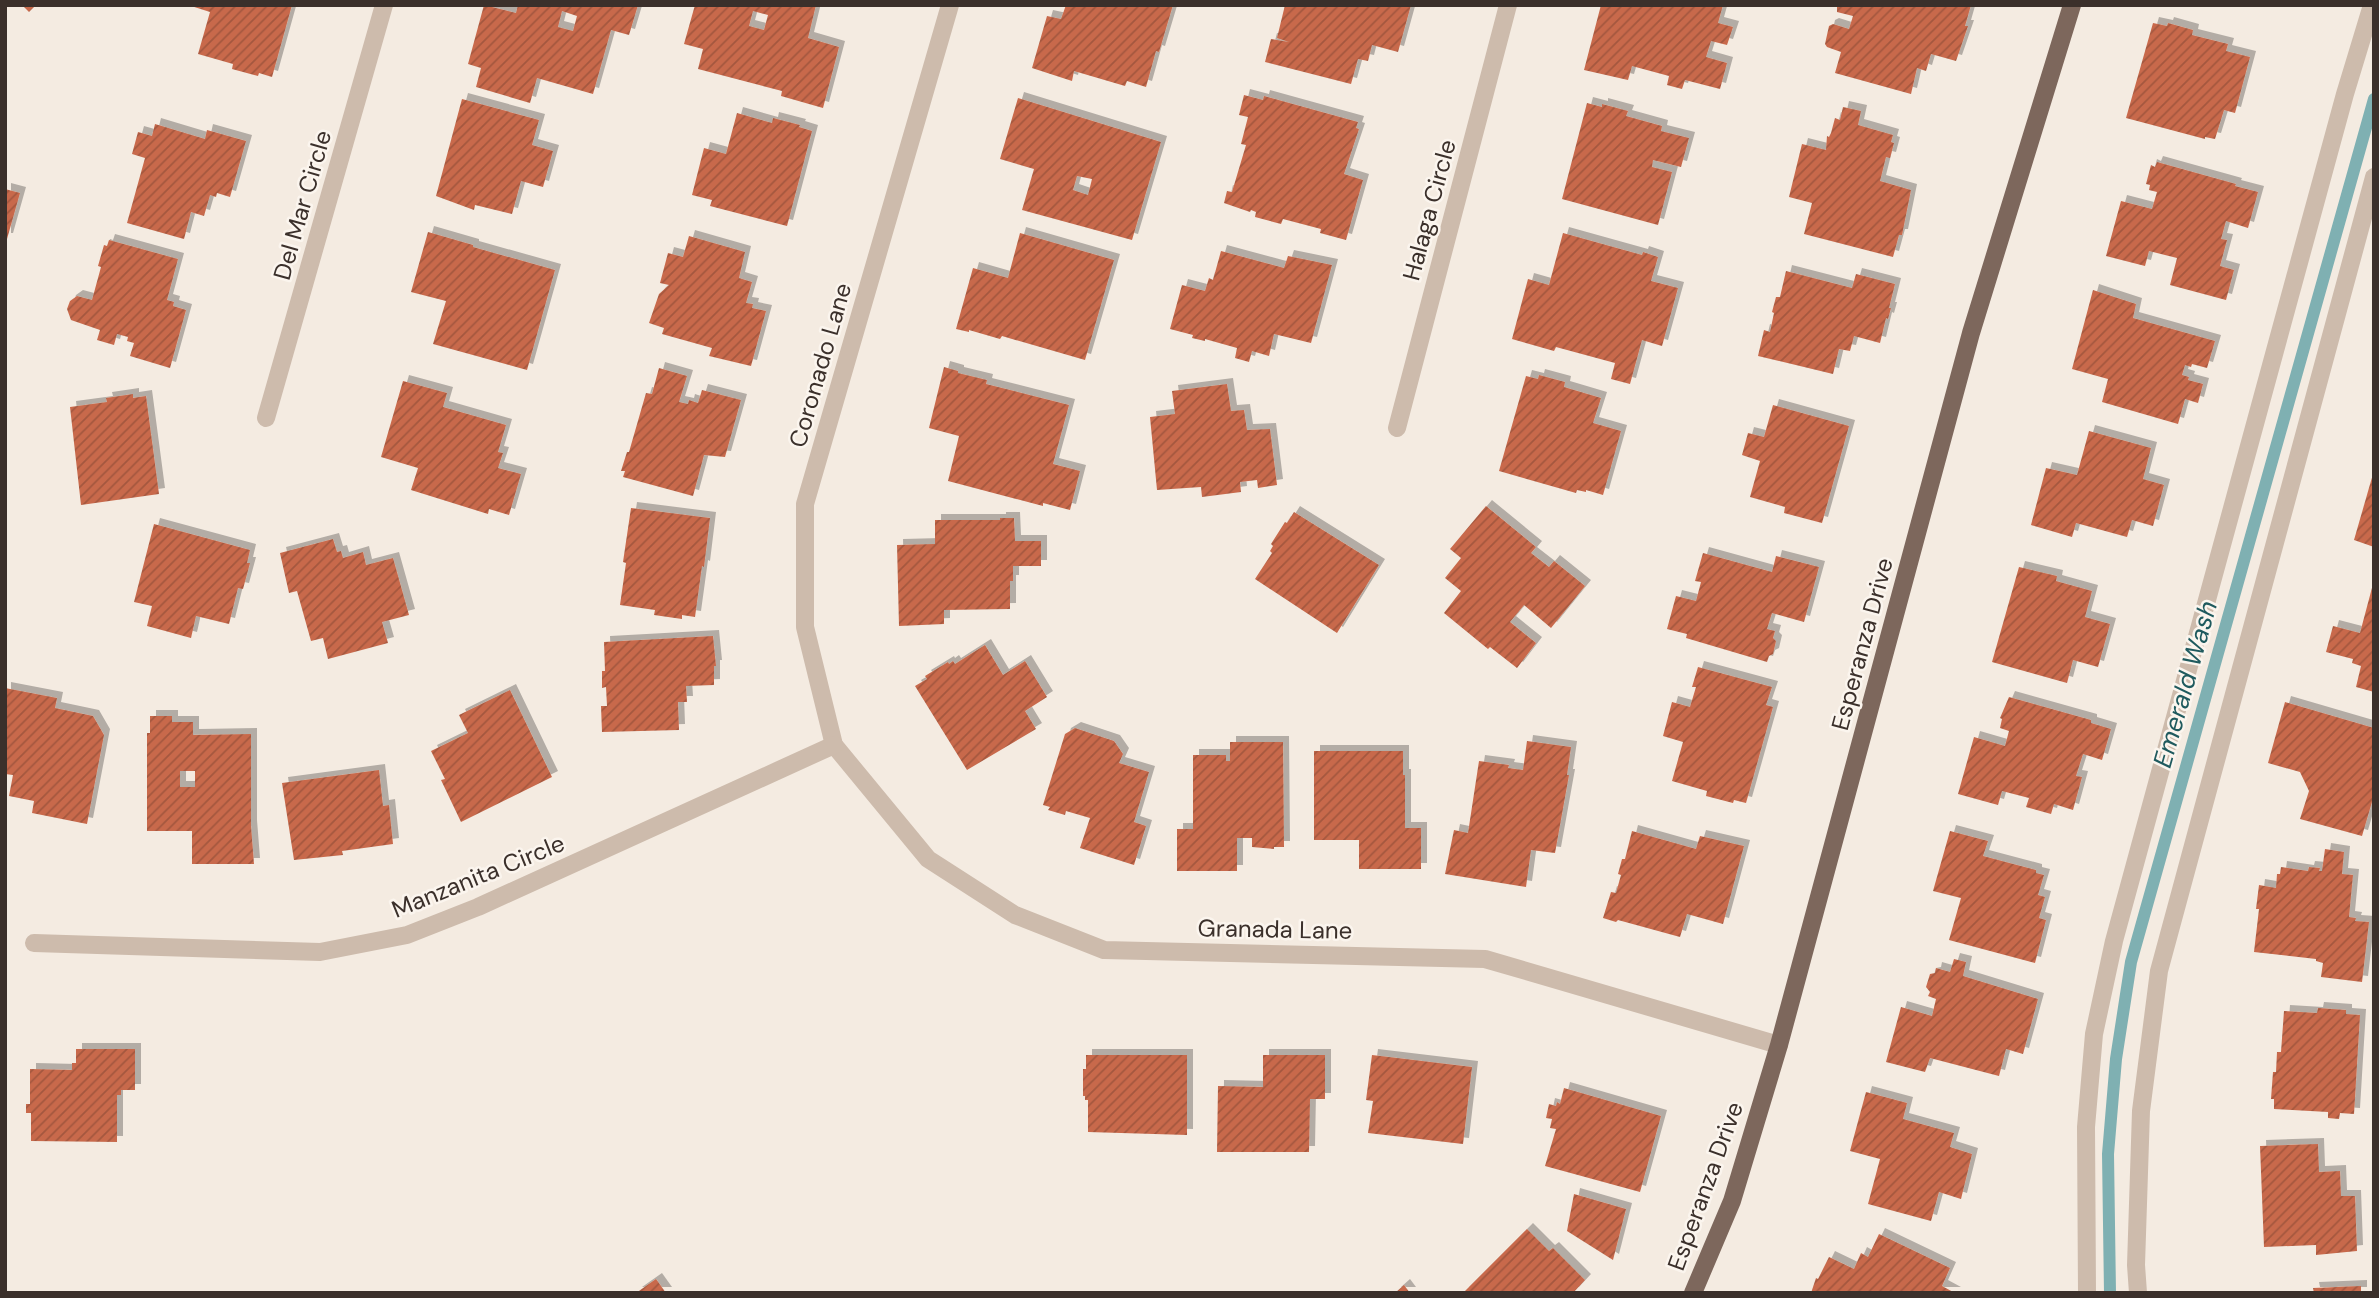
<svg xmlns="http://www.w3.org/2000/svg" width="2379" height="1298" font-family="'DM Sans',sans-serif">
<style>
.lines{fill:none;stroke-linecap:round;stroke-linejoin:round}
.stream{stroke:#7fb0b2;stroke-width:12}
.building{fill:url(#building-hatch);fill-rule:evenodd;filter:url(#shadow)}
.minor{stroke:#cdbbac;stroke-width:18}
.major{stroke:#7d675c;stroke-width:18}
.labels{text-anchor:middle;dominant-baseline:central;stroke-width:5;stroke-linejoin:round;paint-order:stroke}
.street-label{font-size:24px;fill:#3b302b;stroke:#fbf5ee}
.water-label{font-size:26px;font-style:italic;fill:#1f5a5e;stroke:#fbf5ee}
</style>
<defs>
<pattern id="building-hatch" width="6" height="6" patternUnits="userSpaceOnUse" patternTransform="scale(1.75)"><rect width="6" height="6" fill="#c8694b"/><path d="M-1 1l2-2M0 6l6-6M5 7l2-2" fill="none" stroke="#a4573f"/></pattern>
<filter id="shadow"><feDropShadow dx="6" dy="-6" stdDeviation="0" flood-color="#0004"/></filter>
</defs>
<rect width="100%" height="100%" fill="#f4ebe1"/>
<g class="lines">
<path class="stream" d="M2110,1293L2108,1154L2116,1059L2131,962L2374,99"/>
</g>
<g class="building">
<path d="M22,5H36L29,12Z"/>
<path d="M188,5H292L272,77L259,73L258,76L232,69L233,64L198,54L210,12Z"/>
<path d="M484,5L516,13L518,5H638L629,35L611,30L593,94L537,78L530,103L476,87L481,68L468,64ZM562,11L577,16L573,31L558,27Z"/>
<path d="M695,5H816L808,38L839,47L823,108L781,96L782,91L698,69L703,49L684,44ZM753,11L768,15L764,30L749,26Z"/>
<path d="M1066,5H1173L1159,52L1156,51L1146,87L1127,81L1125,86L1074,71L1072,81L1032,68L1047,16L1061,19Z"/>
<path d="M1285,5H1411L1398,52L1372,45L1368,61L1358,59L1351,84L1265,62L1271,39L1289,42L1277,38Z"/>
<path d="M1601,5H1723L1718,23L1733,27L1727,45L1711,41L1706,57L1727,63L1720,89L1685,80L1682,89L1667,85L1669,76L1632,66L1628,80L1584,70Z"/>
<path d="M1837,5H1922L1929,7L1930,5H1971L1965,26H1968L1956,61L1931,54L1926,71L1917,68L1911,94L1835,73L1841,52L1827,47L1825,44L1829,26L1833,24L1849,29L1853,16L1837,12Z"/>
<path d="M2153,23L2167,26L2168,23L2193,30L2192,35L2228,44L2226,51L2250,57L2235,113L2224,110L2215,139L2205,137V139L2126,118Z"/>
<path d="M1244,95L1263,100L1264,96L1358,122L1356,128L1359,129L1344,174L1363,180L1346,240L1320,233L1321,229L1283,219L1281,224L1255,217L1256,212L1251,210L1250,212L1224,203L1227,191L1232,192L1246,145L1241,144L1248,117L1239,115Z"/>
<path d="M1018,98L1161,142L1132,240L1022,210L1034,169L1000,159ZM1077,176L1092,179L1088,195L1073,190Z"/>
<path d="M462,99L539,120L532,145L553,151L543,187L521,181L512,214L475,205L474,210L436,196Z"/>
<path d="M1587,103L1602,107V104L1628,111L1626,116L1662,126L1661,131L1689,138L1681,167L1653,160L1652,167L1672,172L1658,225L1562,199Z"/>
<path d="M1843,107L1861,111L1858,125L1893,135L1891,142L1894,143L1890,158L1886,157L1880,181L1911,190L1902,235H1899L1893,257L1804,234L1812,203L1789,197L1802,144L1826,150L1827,136L1829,137L1831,133L1835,118L1840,120Z"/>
<path d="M737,113L772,123L773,118L800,125L799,127L812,131L787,226L710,206L712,200L692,195L704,148L726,154Z"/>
<path d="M155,124L205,139L207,130L246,141L230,197L217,193L216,197L210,195L204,216L191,212L184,239L127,223L145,158L132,154L138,132L152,136Z"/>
<path d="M2157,162L2236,184L2235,186L2258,192L2248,228L2226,221L2221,239L2227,240L2220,266L2234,270L2226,300L2170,285L2177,258L2149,251L2145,266L2106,256L2121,201L2152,209L2157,192L2149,190L2150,185L2146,184L2151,165L2155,167Z"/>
<path d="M5,189L20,193L7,239H5Z"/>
<path d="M428,232L473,245V247L555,270L527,370L433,344L446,301L411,292Z"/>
<path d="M1020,233L1114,260L1085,360L1002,336L1000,339L969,330V332L956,329L973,268L1008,278Z"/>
<path d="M1563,233L1642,255L1643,252L1658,257L1651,281L1678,288L1662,346L1642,340L1630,384L1611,379L1615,363L1556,347L1554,351L1512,339L1528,279L1549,285Z"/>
<path d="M689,236L745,252L739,278L752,282L746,303L753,304L752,308L766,311L751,366L709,356L712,348L662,334L664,328L649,323L659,294L669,285L660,283L668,253L683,257Z"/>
<path d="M109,240L178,259L167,300L174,302L173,306L186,310L170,368L130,356L134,343L127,341L128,337L117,334L114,345L97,340L100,330L71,320L67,309L70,301L77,296L92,300L101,267L98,266L104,245L107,246Z"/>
<path d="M1221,251L1284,268L1288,256L1332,265L1311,343L1274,334L1269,356L1252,351L1249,362L1235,358L1237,348L1205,339V341L1192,338L1193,335L1170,329L1182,285L1205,291L1209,278L1213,280Z"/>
<path d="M1786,271L1852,288L1856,274L1895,284L1889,308H1891L1888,319L1886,318L1880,343L1854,336L1850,351L1839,349L1833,374L1758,356L1764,330L1770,332L1774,313L1772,312L1776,297H1780Z"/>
<path d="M2093,290L2136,304L2133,318L2215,341L2207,368L2192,364L2191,367L2185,365L2182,375L2189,377L2188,380L2203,384L2198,403L2185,399L2178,424L2102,402L2108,379L2072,369Z"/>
<path d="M944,367L958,371V373L987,380L986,384L1069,405L1053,464L1080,471L1070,510L1043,503V506L948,481L959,436L929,428Z"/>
<path d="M659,368L687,376L679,402L688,404L689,400L698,403L702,390L741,400L725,457L704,455L693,496L623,477L625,471H621L627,452H629L646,393L652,394Z"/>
<path d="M1539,375L1565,382L1564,387L1601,398L1593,423L1621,431L1603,495L1586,490V492L1577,490L1576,493L1499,471L1526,376L1538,379Z"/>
<path d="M403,381L447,393L443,407L506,425L498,452L503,453L498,468L521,474L509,515L489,509L488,514L411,490L418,468L381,457Z"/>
<path d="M1227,384L1231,411L1244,410L1247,430L1270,429L1277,485L1258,488L1257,480L1240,482L1241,492L1202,497L1201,487L1157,490L1150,417L1175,414L1172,391Z"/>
<path d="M133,394V398L146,396L159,494L81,505L70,407L107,402L106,398Z"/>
<path d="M1773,405L1849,426L1822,523L1784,513L1785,507L1750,497L1760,461L1742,455L1748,433L1764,437Z"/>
<path d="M2089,431L2151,448L2143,479L2164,485L2153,526L2132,520L2127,537L2076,523L2072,537L2031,525L2046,468L2077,475Z"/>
<path d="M2373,474H2374V547L2354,540Z"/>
<path d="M1486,506L1536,547L1531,553L1549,567L1554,561L1585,586L1551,628L1524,605L1510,622L1536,643L1517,668L1490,647L1488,649L1444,613L1461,591L1445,578L1461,558L1450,549Z"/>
<path d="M631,508L710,518L704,567L702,566L695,617L682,615V619L654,615L655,610L620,605L626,563L623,562Z"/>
<path d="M1294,512L1379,565L1337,633L1255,579L1272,553L1270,551L1273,546L1271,544L1285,522L1287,523Z"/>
<path d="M1000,518H1014L1015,541H1041V566H1013V581H1010V609L944,610V624L899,626L897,545L935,544V520H1000Z"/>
<path d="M154,524L250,550L247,563H250L243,589L238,588L229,624L196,616L191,638L147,626L152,606L134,602Z"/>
<path d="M333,539L337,552L341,551L343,558L363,552L366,565L393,558L409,615L382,622L388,643L328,659L323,638L311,641L297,591L289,593L280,553Z"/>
<path d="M1703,553L1772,572L1776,556L1819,567L1804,622L1772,613L1767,629L1775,631L1773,638L1776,641L1773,654L1769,656L1767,662L1686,638L1687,634L1667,629L1676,596L1696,601L1701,582L1695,581Z"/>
<path d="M2019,567L2057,576L2056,581L2092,591L2085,617L2110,624L2098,667L2073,660L2067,683L1992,662Z"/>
<path d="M2373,584H2374V692L2356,687L2361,666L2352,663L2353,659L2326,652L2333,626L2360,633Z"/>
<path d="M713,636L716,666H714V685L686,686L687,702H678L679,730L602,732L601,706H607L606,687L602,688V671H605L604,642Z"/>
<path d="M985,645L1003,675L1025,661L1047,697L1025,711L1036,729L967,770L915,686L927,679L925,676L948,662L949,664L953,661L955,664Z"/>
<path d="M1698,667L1772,687L1766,705L1773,707L1746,803L1734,800L1733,803L1706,796L1707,791L1672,781L1683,742L1663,736L1672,702L1690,707L1696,687H1692Z"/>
<path d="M5,688L57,698L55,708L93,716L104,735L87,824L32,813L34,801L9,796L13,775L5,774Z"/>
<path d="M510,690L552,777L461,822L441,780L445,779L431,751L468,733L459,715Z"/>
<path d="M2009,697L2091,720V723L2111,729L2102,760L2083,754L2076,776L2082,777L2073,810L2054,804L2051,814L2026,807L2029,798L2002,791L1998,805L1958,794L1974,737L2005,746L2009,731L2000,728L2002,719L2000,718Z"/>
<path d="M2285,702L2374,728V795L2362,836L2300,819L2309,791L2300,772L2268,763Z"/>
<path d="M150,716H172V722H193V735L251,734V826L254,864H192V831H147V733H150ZM180,771H195V787H180Z"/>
<path d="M1075,728L1114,741L1123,754L1119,763L1149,772L1134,822L1146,826L1134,865L1080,848L1090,818L1066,811L1065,815L1048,810L1050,807L1043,805L1065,734Z"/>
<path d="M1527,741L1571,747L1567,775H1569L1555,853L1531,850L1526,887L1445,874L1454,830L1468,833L1479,761L1509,765L1508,768L1523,770Z"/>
<path d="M1230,742H1283L1284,847H1274V849L1252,847V838H1237V871H1177V829H1193V755H1226V761H1230Z"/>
<path d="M1314,751H1403V775H1405V828H1421V869H1359V840H1314Z"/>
<path d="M379,770L383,806L389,805L393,844L342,851L343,855L294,860L282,783Z"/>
<path d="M1632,831L1696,849L1700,836L1744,846L1723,924L1687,914L1680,937L1618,920L1616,922L1603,918L1611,892L1616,893L1621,875L1618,874L1622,859H1625Z"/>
<path d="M1950,831L1988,841L1983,856L2036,870V873L2044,875L2038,895L2045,897L2039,918L2046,920L2035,963L1949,940L1961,898L1933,891Z"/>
<path d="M2325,849L2344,852L2342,874L2353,875L2349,917L2356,918L2355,921L2369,922L2362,982L2321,977L2323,963L2316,961V959L2254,952L2259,909H2256L2259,885L2276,888L2277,874H2280L2281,867L2308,871L2309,867L2320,868L2319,871H2322Z"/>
<path d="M1954,959L1966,962L1963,976L2038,999L2023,1054L2006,1049L1999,1076L1930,1058L1925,1072L1886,1062L1901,1007L1932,1016L1936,999L1928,996L1930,992L1926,987L1930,974L1935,973L1936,968L1950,972Z"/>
<path d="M2318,1008L2346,1010V1014L2360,1015L2354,1114L2340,1113L2339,1119L2328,1118V1112L2274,1109V1099H2271L2273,1072H2276L2277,1052H2281L2284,1011L2317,1013Z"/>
<path d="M76,1049H135V1090H121V1095H117V1142L31,1141V1113H26V1104H30V1069L72,1070V1063H76Z"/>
<path d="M1086,1055H1187V1135L1088,1132V1100H1085V1096H1083V1069H1086Z"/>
<path d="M1263,1055H1325V1099H1310L1309,1152H1217L1218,1086L1263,1087Z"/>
<path d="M1372,1055L1472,1067L1463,1144L1368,1133L1373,1101L1366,1100Z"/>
<path d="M1564,1088L1661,1116L1640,1192L1545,1166L1556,1129L1550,1128L1552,1119L1546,1118L1549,1104L1556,1106L1557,1102L1560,1104Z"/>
<path d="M1866,1092L1907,1103L1903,1119L1954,1133L1950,1147L1972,1154L1961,1199L1939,1192L1931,1221L1868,1204L1880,1159L1850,1151Z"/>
<path d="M2318,1144L2319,1172L2340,1171L2341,1196H2355L2357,1251L2316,1255V1245L2264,1247L2260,1146Z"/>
<path d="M1574,1194L1626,1209L1613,1260L1567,1231Z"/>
<path d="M1527,1229L1549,1251L1553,1248L1585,1280L1573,1293H1463Z"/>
<path d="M1879,1234L1950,1268L1942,1286L1955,1293H1811L1816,1278L1818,1279L1829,1257L1854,1269L1861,1253L1868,1257Z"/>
<path d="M656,1279L666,1293H636Z"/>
<path d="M1404,1285L1410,1293H1395Z"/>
<path d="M2361,1286V1293H2314L2313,1288Z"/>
</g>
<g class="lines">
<g class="minor">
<path d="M950,5L805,504V627L834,745L928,859L1015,915L1104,950L1485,959L1779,1045"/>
<path d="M266,418L384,5"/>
<path d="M1397,428L1508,5"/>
<path d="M34,943L320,952L407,935L478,907L834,745"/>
<path d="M2087,1293L2086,1127L2094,1034L2114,941L2345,94L2372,5"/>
<path d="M2138,1293L2136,1265L2141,1111L2159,971L2374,177"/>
</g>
<path class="major" d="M1693,1293L1732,1201L1779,1045L1971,333L2072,5"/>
</g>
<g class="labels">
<g class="street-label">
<text transform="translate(302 205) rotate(-74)">Del Mar Circle</text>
<text transform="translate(1429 210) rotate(-75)">Halaga Circle</text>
<text transform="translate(820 365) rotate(-74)">Coronado Lane</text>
<text transform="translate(1862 644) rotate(-75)">Esperanza Drive</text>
<text transform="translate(478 876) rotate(-22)">Manzanita Circle</text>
<text transform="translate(1275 929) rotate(1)">Granada Lane</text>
<text transform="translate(1705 1186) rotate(-70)">Esperanza Drive</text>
</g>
<g class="water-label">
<text transform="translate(2185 684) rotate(-74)">Emerald Wash</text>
</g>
</g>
<rect width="2379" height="1298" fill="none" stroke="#3b302b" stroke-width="14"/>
</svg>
